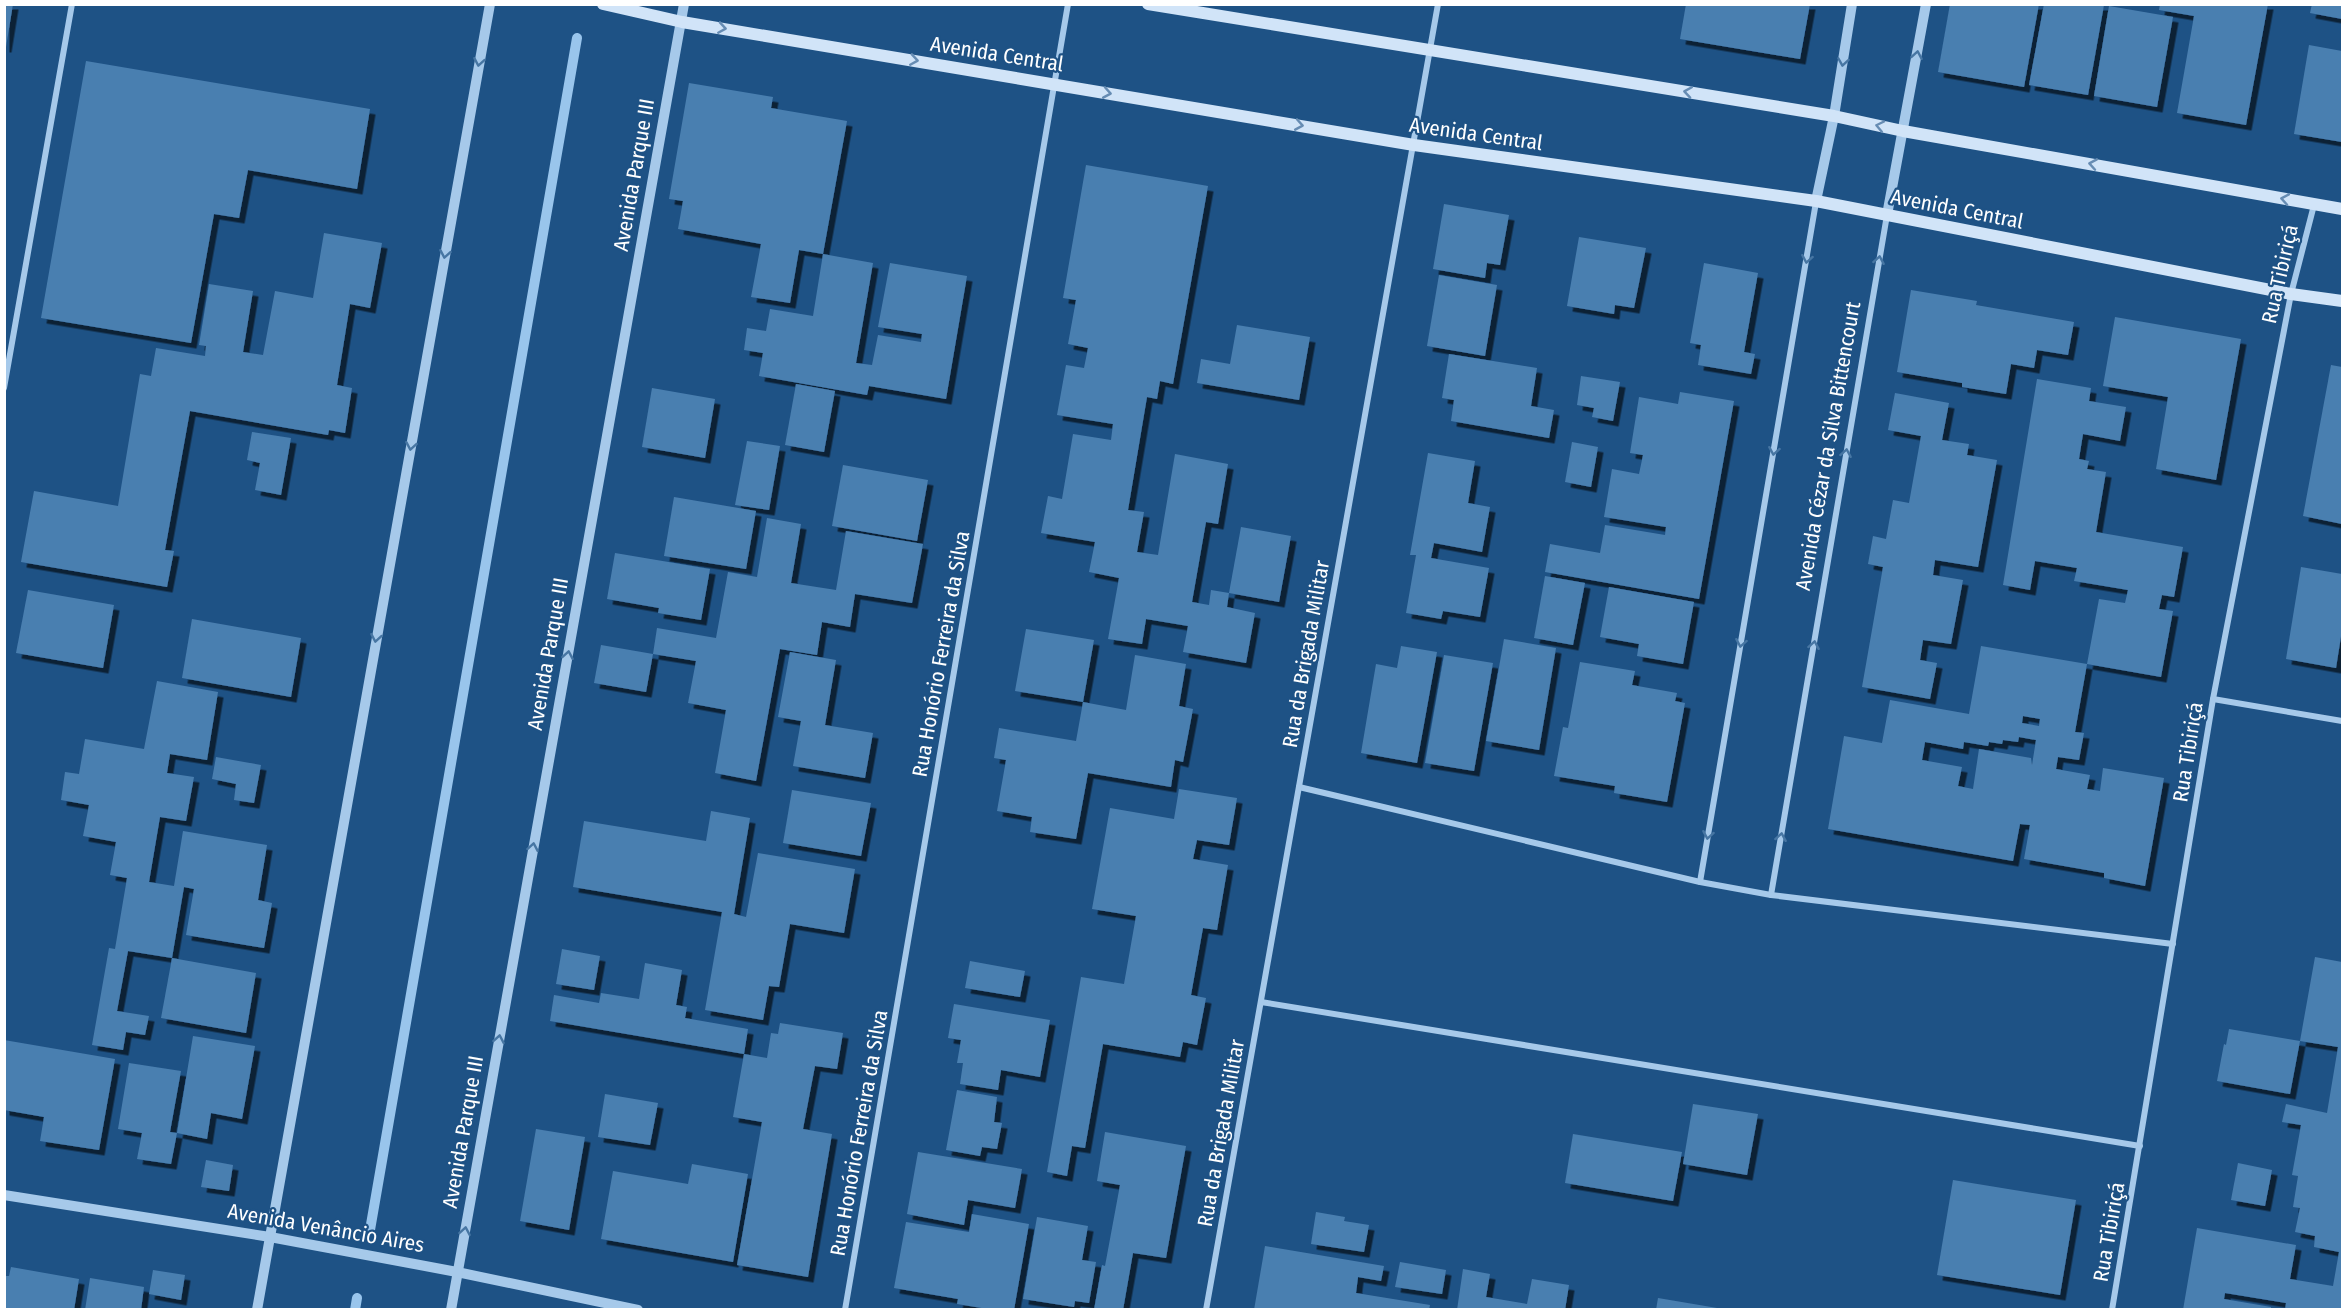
<svg xmlns="http://www.w3.org/2000/svg" width="2347" height="1314" font-family="'Fira Sans Condensed',sans-serif">
<style>
.lines{fill:none;stroke-linecap:round;stroke-linejoin:round}
.stream{stroke:#99c5ec;stroke-width:10}
.building{fill:#4a7fb0;fill-rule:evenodd;filter:url(#shadow)}
.minor{stroke:#a6c9ea;stroke-width:6}
.tertiary{stroke:#a6c9ea;stroke-width:10}
.secondary{stroke:#d1e4f8;stroke-width:12}
.oneway{stroke:#668cb3}
.oneway2{stroke:#4776a3}
.labels{text-anchor:middle;dominant-baseline:central;stroke-width:4.5;stroke-linejoin:round;paint-order:stroke}
.street-label{font-size:21px;fill:#fff;stroke:#1e5285}
</style>
<defs>
<filter id="shadow"><feDropShadow dx="5.5" dy="5.5" stdDeviation="0" flood-color="#0009"/></filter>
</defs>
<rect width="100%" height="100%" fill="#1e5285"/>
<g class="lines">
<g class="stream">
<path d="M370,1230L577,38"/>
<path d="M355,1310L357,1298"/>
</g>
</g>
<g class="building">
<path d="M4,4H13L6,47H4Z"/>
<path d="M1686,4H1810L1800,59L1680,39Z"/>
<path d="M1950,4H2039L2024,87L1938,72Z"/>
<path d="M2044,4L2104,5L2088,95L2029,85Z"/>
<path d="M2160,4H2268L2246,125L2177,113L2194,16L2159,10Z"/>
<path d="M2312,4H2342V19L2310,13Z"/>
<path d="M2109,6L2173,17L2157,107L2094,96Z"/>
<path d="M2309,45L2342,51V142L2294,134Z"/>
<path d="M86,61L370,109L357,189L248,170L239,218L214,214L191,343L41,318Z"/>
<path d="M689,83L773,97L771,108L847,121L823,254L799,250L790,303L751,297L761,244L678,229L683,201L669,199Z"/>
<path d="M1086,165L1208,186L1173,384L1160,381L1157,399L1147,397L1128,510L1144,512L1137,552L1158,555L1175,454L1228,464L1218,524L1206,522L1192,602L1209,605L1211,590L1229,593L1227,607L1255,613L1246,663L1183,652L1188,626L1146,619L1142,644L1108,639L1119,578L1089,572L1095,542L1041,533L1048,496L1062,499L1073,434L1111,440L1113,424L1057,415L1066,365L1084,368L1088,348L1068,344L1076,300L1063,298Z"/>
<path d="M1444,204L1509,215L1500,265L1487,263L1485,278L1433,269Z"/>
<path d="M324,233L382,243L370,308L350,304L337,385L352,388L345,433L329,430L328,435L190,411L165,550L174,551L167,587L21,562L34,491L118,506L140,374L151,376L156,348L205,356L206,346L199,345L209,284L253,291L243,352L263,355L275,291L313,298Z"/>
<path d="M1579,237L1646,248L1634,308L1615,305L1614,314L1567,306Z"/>
<path d="M823,254L873,263L856,363L872,365L878,335L921,342L922,334L878,327L890,263L967,276L946,399L869,386L867,395L759,376L763,353L744,350L747,328L766,331L770,309L813,316Z"/>
<path d="M1704,263L1758,273L1744,352L1755,354L1751,374L1698,365L1701,345L1690,343Z"/>
<path d="M1439,275L1497,285L1485,356L1427,346Z"/>
<path d="M1911,290L1977,301L1976,305L2074,322L2068,355L2037,350L2034,368L2011,364L2006,394L1962,387V383L1897,372Z"/>
<path d="M2115,317L2241,339L2216,480L2156,469L2168,397L2103,386Z"/>
<path d="M1237,325L1310,337L1299,400L1197,383L1201,359L1230,364Z"/>
<path d="M1449,354L1537,368L1531,406L1554,410L1549,438L1451,421L1454,400L1442,398Z"/>
<path d="M2331,365L2342,367V524L2303,516Z"/>
<path d="M1581,376L1620,382L1613,421L1592,417L1594,408L1577,405Z"/>
<path d="M2037,379L2091,388L2089,401L2126,407L2120,441L2083,434L2079,459L2089,461L2087,469L2106,472L2096,532L2183,547L2174,597L2162,595L2159,609L2173,611L2161,677L2087,664L2099,599L2125,603L2128,590L2074,581L2077,568L2035,561L2030,590L2003,585Z"/>
<path d="M796,384L835,391L824,452L785,445Z"/>
<path d="M652,388L715,399L705,458L642,447Z"/>
<path d="M1680,392L1734,401L1699,599L1545,572L1550,544L1600,553L1605,525L1665,535L1666,527L1604,517L1612,469L1639,474L1643,455L1630,453L1639,397L1678,404Z"/>
<path d="M1895,393L1949,403L1942,440L1969,444L1967,455L1997,460L1978,567L1935,560L1933,575L1963,580L1951,644L1923,640L1920,660L1937,663L1930,699L1862,687L1883,567L1868,564L1873,536L1886,539L1893,500L1909,503L1921,436L1888,430Z"/>
<path d="M252,432L291,438L281,495L255,490L260,463L247,460Z"/>
<path d="M747,441L780,446L769,510L735,505Z"/>
<path d="M1572,442L1598,447L1591,487L1565,482Z"/>
<path d="M1428,453L1475,461L1468,503L1490,507L1482,552L1434,543L1431,558L1489,568L1480,617L1443,611L1441,619L1406,613L1416,555H1410Z"/>
<path d="M843,465L928,480L917,541L832,526Z"/>
<path d="M674,497L756,511L746,569L664,556Z"/>
<path d="M767,518L801,524L791,583L836,590L846,531L923,544L912,603L855,594L850,627L822,622L817,655L780,649L756,781L715,773L726,710L688,703L696,661L653,654L657,628L716,638L728,572L757,577Z"/>
<path d="M1241,527L1291,536L1279,602L1229,593Z"/>
<path d="M615,553L710,569L701,620L658,613L659,608L607,599Z"/>
<path d="M2301,567L2342,574V630L2336,668L2286,659Z"/>
<path d="M1545,576L1585,583L1573,645L1534,638Z"/>
<path d="M1609,587L1694,602L1683,664L1637,656L1639,644L1600,637Z"/>
<path d="M28,590L114,605L103,668L16,653Z"/>
<path d="M192,619L301,638L291,697L182,678Z"/>
<path d="M1026,629L1094,640L1083,702L1126,710L1135,655L1186,664L1179,706L1193,709L1183,762L1175,760L1171,787L1088,773L1076,839L1030,832L1032,817L997,811L1006,760L994,758L999,728L1076,741L1083,702L1015,691Z"/>
<path d="M1504,639L1556,648L1539,750L1486,741Z"/>
<path d="M601,645L653,654L646,692L594,683Z"/>
<path d="M1401,646L1437,652L1417,763L1361,753L1376,664L1397,668Z"/>
<path d="M1981,646L2087,664L2075,732L2084,733L2079,760L2058,757L2056,769L2090,775L2087,789L2100,791L2103,768L2164,778L2145,886L2104,878V873L2024,859L2030,825L2020,824L2013,861L1828,829L1844,736L1882,743L1890,700L1969,714ZM2023,716L2040,719L2039,726L2022,723ZM2019,737L2036,740L2032,765L2031,758L1979,749L1973,789L1958,786L1962,767L1922,760L1925,742L1963,749L1964,742L1988,746L1989,742L2002,744L2003,740L2018,742Z"/>
<path d="M790,652L836,660L825,725L873,733L865,778L793,766L801,721L778,717Z"/>
<path d="M1444,655L1493,663L1474,771L1425,763Z"/>
<path d="M1580,662L1635,671L1632,685L1677,693L1675,701L1685,703L1667,802L1614,793L1615,786L1554,776L1563,727L1568,728Z"/>
<path d="M157,681L218,692L207,760L170,754L167,773L194,777L186,821L160,817L149,882L174,886L183,831L267,845L258,900L272,903L264,948L186,935L194,889L184,887L172,958L128,951L117,1011L149,1016L145,1035L126,1032L123,1050L92,1045L109,948L115,949L127,878L110,875L116,842L83,836L89,805L61,800L65,772L79,774L85,739L144,749Z"/>
<path d="M216,757L261,765L254,803L234,800L236,784L212,779Z"/>
<path d="M1179,789L1237,798L1229,845L1197,840L1193,859L1228,865L1217,930L1203,928L1191,995L1206,998L1197,1045L1183,1042L1180,1057L1103,1044L1085,1148L1072,1146L1067,1176L1047,1172L1081,977L1124,984L1136,916L1092,909L1110,808L1174,819Z"/>
<path d="M792,790L871,803L861,856L783,843Z"/>
<path d="M711,811L750,818L734,914L746,917L758,853L855,869L844,933L790,924L779,987L769,986L763,1020L705,1010L722,912L573,887L584,821L706,841Z"/>
<path d="M562,949L600,956L594,990L556,984Z"/>
<path d="M2315,957L2342,962V1310H2285L2286,1303L2225,1293L2224,1299L2271,1307V1310H2183L2197,1228L2296,1245L2290,1279L2333,1286L2339,1252L2314,1247L2315,1236L2295,1232L2300,1208L2293,1207L2298,1176L2292,1175L2301,1125L2282,1122L2286,1104L2327,1113L2338,1047L2300,1041Z"/>
<path d="M172,958L256,973L246,1033L161,1018Z"/>
<path d="M970,961L1025,971L1020,997L965,988Z"/>
<path d="M645,963L682,970L676,1005L687,1007L685,1018L748,1029L744,1054L550,1021L554,995L599,1003L601,993L639,999Z"/>
<path d="M954,1004L1050,1020L1040,1077L1001,1070L998,1090L960,1084L963,1063H957L961,1040L948,1038Z"/>
<path d="M780,1023L843,1033L837,1069L815,1066L803,1129L832,1134L808,1277L737,1265L762,1122L733,1117L744,1054L767,1058L771,1033L778,1034Z"/>
<path d="M2229,1029L2300,1041L2290,1094L2217,1081L2224,1044L2226,1045Z"/>
<path d="M193,1036L255,1046L242,1119L211,1113L207,1139L177,1133L171,1164L137,1159L142,1133L118,1129L129,1063L181,1071L170,1132L177,1133Z"/>
<path d="M4,1040L115,1059L99,1150L40,1141L44,1117L4,1110Z"/>
<path d="M957,1090L997,1097L994,1122L1002,1123L997,1149L982,1147L980,1156L946,1150Z"/>
<path d="M605,1094L658,1103L650,1145L598,1137Z"/>
<path d="M1693,1104L1758,1114L1747,1175L1683,1164Z"/>
<path d="M536,1129L585,1137L569,1230L520,1221Z"/>
<path d="M1105,1132L1186,1146L1166,1258L1133,1253L1123,1310H1094L1102,1265L1105,1266L1120,1185L1097,1181Z"/>
<path d="M1573,1134L1682,1152L1673,1201L1565,1183Z"/>
<path d="M918,1152L1022,1169L1015,1208L968,1200L964,1225L907,1214Z"/>
<path d="M206,1160L233,1165L229,1191L201,1187Z"/>
<path d="M2238,1163L2272,1170L2265,1206L2231,1200Z"/>
<path d="M692,1164L748,1174L733,1262L601,1239L613,1171L688,1184Z"/>
<path d="M1953,1180L2076,1200L2060,1295L1937,1275Z"/>
<path d="M1316,1212L1345,1217L1344,1221L1369,1225L1364,1252L1311,1244Z"/>
<path d="M972,1214L1029,1224L1014,1310H994L957,1304L958,1299L894,1288L906,1222L969,1232Z"/>
<path d="M1037,1217L1088,1226L1082,1260L1096,1262L1089,1303L1075,1301L1074,1307L1023,1299Z"/>
<path d="M1265,1246L1384,1266L1381,1281L1358,1277L1356,1293L1430,1305L1429,1310H1254Z"/>
<path d="M1400,1262L1446,1270L1442,1294L1395,1287Z"/>
<path d="M11,1267L79,1279L74,1310H4V1276H9Z"/>
<path d="M1463,1269L1490,1274L1486,1297L1527,1304L1532,1279L1569,1285L1565,1310H1457Z"/>
<path d="M153,1270L185,1275L181,1300L149,1294Z"/>
<path d="M90,1278L144,1287L141,1310H85Z"/>
<path d="M1658,1298L1717,1308L1716,1310H1656Z"/>
</g>
<g class="lines">
<g class="minor">
<path d="M4,388L72,4"/>
<path d="M2213,699L2342,721"/>
<path d="M1299,787L1700,882L1771,895L2173,944"/>
<path d="M1700,882L1816,202"/>
<path d="M1771,895L1887,215"/>
<path d="M1261,1002L2140,1146"/>
<path d="M845,1310L1068,4"/>
<path d="M1206,1310L1438,4"/>
<path d="M2112,1310L2213,699L2291,294L2314,205"/>
</g>
<g class="tertiary">
<path d="M1816,201L1834,116L1852,4"/>
<path d="M1887,215L1926,4"/>
<path d="M4,1195L270,1237L457,1272L638,1310"/>
<path d="M257,1310L490,4"/>
<path d="M451,1310L684,4"/>
</g>
<g class="secondary">
<path d="M603,4L682,22L1414,145L1816,201L2291,294L2342,301"/>
<path d="M1148,4L1834,116L1903,131L2342,209"/>
</g>
</g>
<defs><path id="oneway-chevron" d="M-2-3.5L2.5 0L-2 3.5" fill="none" stroke-width="1.6" stroke-linecap="round" stroke-linejoin="round" transform="scale(1.5)"/></defs>
<g class="oneway">
<use href="#oneway-chevron" transform="translate(722 28) rotate(9)"/>
<use href="#oneway-chevron" transform="translate(914 60) rotate(9)"/>
<use href="#oneway-chevron" transform="translate(1688 92) rotate(-171)"/>
<use href="#oneway-chevron" transform="translate(1107 93) rotate(10)"/>
<use href="#oneway-chevron" transform="translate(1299 125) rotate(10)"/>
<use href="#oneway-chevron" transform="translate(1880 126) rotate(-168)"/>
<use href="#oneway-chevron" transform="translate(2093 164) rotate(-170)"/>
<use href="#oneway-chevron" transform="translate(2285 199) rotate(-170)"/>
</g>
<g class="oneway2">
<use href="#oneway-chevron" transform="translate(1917 55) rotate(-80)"/>
<use href="#oneway-chevron" transform="translate(479 62) rotate(100)"/>
<use href="#oneway-chevron" transform="translate(1843 62) rotate(99)"/>
<use href="#oneway-chevron" transform="translate(445 254) rotate(100)"/>
<use href="#oneway-chevron" transform="translate(1807 259) rotate(100)"/>
<use href="#oneway-chevron" transform="translate(1879 260) rotate(-80)"/>
<use href="#oneway-chevron" transform="translate(411 446) rotate(100)"/>
<use href="#oneway-chevron" transform="translate(1774 451) rotate(100)"/>
<use href="#oneway-chevron" transform="translate(1846 453) rotate(-80)"/>
<use href="#oneway-chevron" transform="translate(376 638) rotate(100)"/>
<use href="#oneway-chevron" transform="translate(1741 643) rotate(100)"/>
<use href="#oneway-chevron" transform="translate(1814 645) rotate(-80)"/>
<use href="#oneway-chevron" transform="translate(568 655) rotate(-80)"/>
<use href="#oneway-chevron" transform="translate(1708 835) rotate(100)"/>
<use href="#oneway-chevron" transform="translate(1781 837) rotate(-80)"/>
<use href="#oneway-chevron" transform="translate(533 847) rotate(-80)"/>
<use href="#oneway-chevron" transform="translate(499 1039) rotate(-80)"/>
<use href="#oneway-chevron" transform="translate(465 1231) rotate(-80)"/>
</g>
<g class="labels">
<g class="street-label">
<text transform="translate(997 54) rotate(9)">Avenida Central</text>
<text transform="translate(1476 134) rotate(8)">Avenida Central</text>
<text transform="translate(634 175) rotate(-80)">Avenida Parque III</text>
<text transform="translate(1957 209) rotate(11)">Avenida Central</text>
<text transform="translate(2280 274) rotate(-77)">Rua Tibiriçá</text>
<text transform="translate(1828 446) rotate(-80)">Avenida Cézar da Silva Bittencourt</text>
<text transform="translate(548 654) rotate(-80)">Avenida Parque III</text>
<text transform="translate(941 654) rotate(-80)">Rua Honório Ferreira da Silva</text>
<text transform="translate(1306 654) rotate(-80)">Rua da Brigada Militar</text>
<text transform="translate(2188 752) rotate(-81)">Rua Tibiriçá</text>
<text transform="translate(463 1132) rotate(-80)">Avenida Parque III</text>
<text transform="translate(859 1133) rotate(-80)">Rua Honório Ferreira da Silva</text>
<text transform="translate(1221 1133) rotate(-80)">Rua da Brigada Militar</text>
<text transform="translate(326 1228) rotate(10)">Avenida Venâncio Aires</text>
<text transform="translate(2109 1232) rotate(-80)">Rua Tibiriçá</text>
</g>
</g>
<rect width="2347" height="1314" fill="none" stroke="#ffffff" stroke-width="12"/>
</svg>
